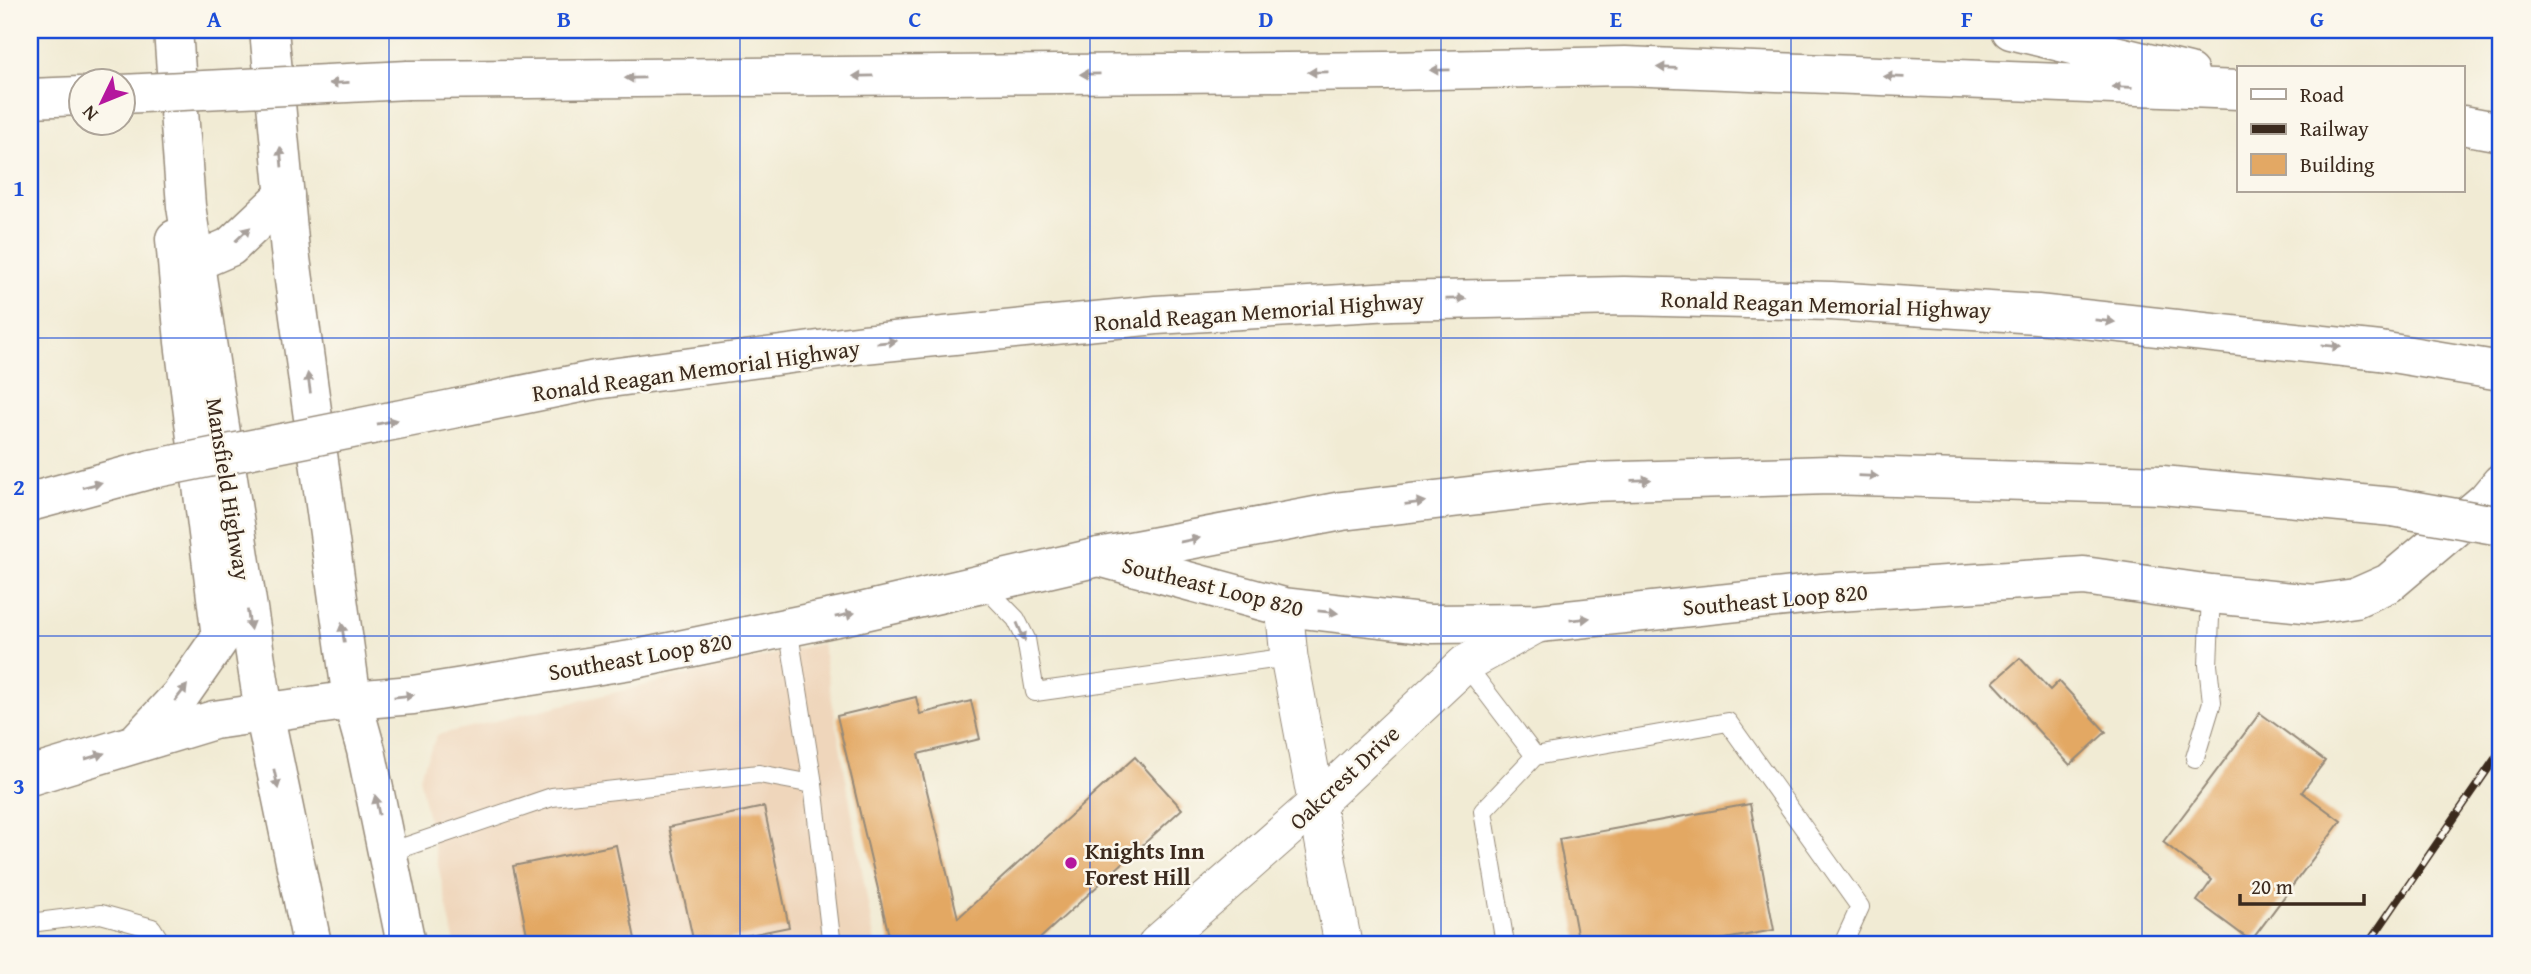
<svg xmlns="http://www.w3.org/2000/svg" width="2531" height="974" font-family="'Gentium Book Plus',serif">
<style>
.built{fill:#efd6bb}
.building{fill:#e3a864}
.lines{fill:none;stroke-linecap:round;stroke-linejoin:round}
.lane-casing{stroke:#968a79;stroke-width:20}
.street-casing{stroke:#968a79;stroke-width:39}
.secondary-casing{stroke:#968a79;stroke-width:41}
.primary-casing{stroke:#968a79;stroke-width:41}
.highway-casing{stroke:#968a79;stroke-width:41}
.lane{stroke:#fff;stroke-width:18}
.street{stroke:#fff;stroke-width:37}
.secondary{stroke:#fff;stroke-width:38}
.primary{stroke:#fff;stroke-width:38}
.highway{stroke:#fff;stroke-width:38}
.rail-casing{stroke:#3b2a1e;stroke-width:8}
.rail{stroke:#fbf7ec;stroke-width:5;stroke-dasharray:16;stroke-linecap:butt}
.highway-bridge-casing{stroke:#968a79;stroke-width:41;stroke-linecap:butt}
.highway-bridge{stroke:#fff;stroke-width:38}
.oneway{fill:#a79f9a}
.grid{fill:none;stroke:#1d4ed8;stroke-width:2;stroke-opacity:0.55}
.poi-dot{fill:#b5179e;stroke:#fbf7ec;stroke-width:2.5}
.labels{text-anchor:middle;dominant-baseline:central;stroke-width:5;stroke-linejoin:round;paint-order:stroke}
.street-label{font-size:23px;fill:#3b2a1e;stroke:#fbf7ec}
.poi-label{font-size:23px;font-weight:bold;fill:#3b2a1e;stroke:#fbf7ec;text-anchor:start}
.neatline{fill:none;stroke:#1d4ed8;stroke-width:2.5}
.grid-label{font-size:23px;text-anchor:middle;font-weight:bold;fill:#1d4ed8}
</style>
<rect width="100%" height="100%" fill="#fbf7ec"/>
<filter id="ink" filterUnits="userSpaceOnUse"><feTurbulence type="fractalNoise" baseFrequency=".0143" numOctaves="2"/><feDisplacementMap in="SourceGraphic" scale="14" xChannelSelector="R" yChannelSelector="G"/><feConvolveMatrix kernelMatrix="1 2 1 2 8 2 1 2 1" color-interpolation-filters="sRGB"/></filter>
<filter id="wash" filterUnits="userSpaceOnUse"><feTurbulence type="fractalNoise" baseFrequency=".00686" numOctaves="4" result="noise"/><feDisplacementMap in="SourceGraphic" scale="28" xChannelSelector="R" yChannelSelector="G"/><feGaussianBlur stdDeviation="1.57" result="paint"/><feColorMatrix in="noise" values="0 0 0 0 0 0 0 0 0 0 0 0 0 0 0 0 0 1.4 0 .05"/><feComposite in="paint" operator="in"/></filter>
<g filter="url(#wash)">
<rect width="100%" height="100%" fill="#f1ebd4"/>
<path class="built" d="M822,643L875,944H455L419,777L437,735Z"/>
<g id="blocks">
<g class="building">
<path d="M2020,658L2050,690L2059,681L2106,732L2070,765L1993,682Z"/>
<path d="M916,697L920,714L971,701L980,739L918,754L958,918L1135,757L1182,809L1034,944H891L837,716Z"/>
<path d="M2260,713L2325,761L2302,792L2341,821L2251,941L2197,901L2212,880L2163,842Z"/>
<path d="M1750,804L1774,930L1698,944H1579L1559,839Z"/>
<path d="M764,807L789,927L705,944H694L669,827Z"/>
<path d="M616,845L636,944H529L513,866Z"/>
<path d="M30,932L52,944H30Z"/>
</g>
</g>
</g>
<g filter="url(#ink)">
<use href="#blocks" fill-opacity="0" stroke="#968a79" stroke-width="2"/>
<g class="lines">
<g class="lane-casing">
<g id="lane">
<path d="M983,585L1016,619L1026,639L1035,692L1289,657"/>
<path d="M788,627L813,784"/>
<path d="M1465,664L1535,756L1483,811L1505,944"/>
<path d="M1535,756L1728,722L1860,907L1843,944"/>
<path d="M2195,758L2212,702L2208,665L2211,594"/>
<path d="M387,853L552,797L759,774L813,784L831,938L827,944"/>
<path d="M30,923L101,914L152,928L162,944"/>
</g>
</g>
<g class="street-casing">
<g id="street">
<path d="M1284,607L1289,657L1343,944"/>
<path d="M1157,944L1317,803L1465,664L1539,623"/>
</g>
</g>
<g class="secondary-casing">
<g id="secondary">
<path d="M137,742L180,696L221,637L184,342L175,239"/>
<path d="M30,776L214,720L352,700L413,695L631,660L852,614L1099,557L1284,607L1431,624L1539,623L1822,593L2084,576L2211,594L2314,604L2355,598L2389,583L2486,501L2501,483"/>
</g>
</g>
<g class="primary-casing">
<g id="primary">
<path d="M173,30L186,206L264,712L312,944"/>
<path d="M269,30L290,251L352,700L366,750L406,944"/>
</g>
</g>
<g class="highway-casing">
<g id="highway">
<path d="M2011,30L2189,73"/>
<path d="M408,80L1386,71L1625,66L2239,90"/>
<path d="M30,98L80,96"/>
<path d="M2463,125L2501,132"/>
<path d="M195,262L230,247L285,195"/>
<path d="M457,408L595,380L864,344L1156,315L1392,301L1624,296L1831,301L2037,314L2380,351L2501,371"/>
<path d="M30,502L152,469"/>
<path d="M1099,557L1342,511L1589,482L1829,475L2162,485L2393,507"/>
</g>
</g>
<use href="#lane" class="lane"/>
<use href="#street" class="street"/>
<use href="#secondary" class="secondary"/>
<use href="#primary" class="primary"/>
<use href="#highway" class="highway"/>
<g class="rail-casing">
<path id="rail" d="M2368,944L2501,750"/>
</g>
<use href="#rail" class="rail"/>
<g class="highway-bridge-casing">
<g id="highway-bridge">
<path d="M122,94L408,80"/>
<path d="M152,469L457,408"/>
<path d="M2393,507L2501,526"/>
</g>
</g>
<use href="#highway-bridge" class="highway-bridge"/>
</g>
<defs><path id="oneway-solid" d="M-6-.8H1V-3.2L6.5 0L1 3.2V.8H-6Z" transform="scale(1.75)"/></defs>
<g class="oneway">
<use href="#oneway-solid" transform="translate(1667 68) rotate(-178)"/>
<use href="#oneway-solid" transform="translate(1440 70) rotate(179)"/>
<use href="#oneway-solid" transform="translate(1318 72) rotate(179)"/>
<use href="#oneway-solid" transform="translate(1090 74) rotate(179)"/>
<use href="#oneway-solid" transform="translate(863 76) rotate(179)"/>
<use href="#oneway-solid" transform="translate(1894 77) rotate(-178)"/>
<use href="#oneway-solid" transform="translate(635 78) rotate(179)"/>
<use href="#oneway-solid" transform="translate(339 83) rotate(177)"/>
<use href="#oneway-solid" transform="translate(2122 87) rotate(-178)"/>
<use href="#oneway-solid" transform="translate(281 157) rotate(-95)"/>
<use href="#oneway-solid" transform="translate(243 234) rotate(-43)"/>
<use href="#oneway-solid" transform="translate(1456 299) rotate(-1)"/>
<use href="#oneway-solid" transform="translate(2105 321) rotate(6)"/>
<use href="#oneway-solid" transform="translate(887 342) rotate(-6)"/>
<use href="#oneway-solid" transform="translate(2331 346) rotate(6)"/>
<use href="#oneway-solid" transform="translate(309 383) rotate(-98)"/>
<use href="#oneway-solid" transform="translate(387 422) rotate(-11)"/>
<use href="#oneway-solid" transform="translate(1868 476) rotate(2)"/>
<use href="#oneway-solid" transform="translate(1641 480) rotate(-2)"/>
<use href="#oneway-solid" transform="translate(92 485) rotate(-15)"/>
<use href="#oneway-solid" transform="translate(1415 503) rotate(-7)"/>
<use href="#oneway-solid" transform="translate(1190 540) rotate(-11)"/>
<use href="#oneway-solid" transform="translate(1328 612) rotate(6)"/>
<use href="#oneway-solid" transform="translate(845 615) rotate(-12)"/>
<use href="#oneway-solid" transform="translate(1580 619) rotate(-6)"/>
<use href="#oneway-solid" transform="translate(249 620) rotate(81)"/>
<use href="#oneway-solid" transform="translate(1021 632) rotate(67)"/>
<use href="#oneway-solid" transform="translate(343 633) rotate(-98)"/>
<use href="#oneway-solid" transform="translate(181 693) rotate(-52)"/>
<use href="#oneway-solid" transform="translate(404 696) rotate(-6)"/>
<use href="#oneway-solid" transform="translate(95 756) rotate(-17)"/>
<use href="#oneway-solid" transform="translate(276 779) rotate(78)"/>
<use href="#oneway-solid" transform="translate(377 805) rotate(-102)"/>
</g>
</g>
<path class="grid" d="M389,30V944M740,30V944M1090,30V944M1441,30V944M1791,30V944M2142,30V944M30,338H2501M30,636H2501"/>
<circle class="poi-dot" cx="1071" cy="863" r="7"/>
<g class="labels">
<g class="street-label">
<text transform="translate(1826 304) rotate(2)">Ronald Reagan Memorial Highway</text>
<text transform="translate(1259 311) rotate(-4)">Ronald Reagan Memorial Highway</text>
<text transform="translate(696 370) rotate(-8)">Ronald Reagan Memorial Highway</text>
<text transform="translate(229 489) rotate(81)">Mansfield Highway</text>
<text transform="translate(1213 586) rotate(14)">Southeast Loop 820</text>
<text transform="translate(1775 599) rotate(-5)">Southeast Loop 820</text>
<text transform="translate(640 656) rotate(-10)">Southeast Loop 820</text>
<text transform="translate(1344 777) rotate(-43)">Oakcrest Drive</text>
</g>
<g class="poi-label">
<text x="1085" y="850">Knights Inn<tspan x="1085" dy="26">Forest Hill</tspan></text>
</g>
</g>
<rect width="2531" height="974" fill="none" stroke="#fbf7ec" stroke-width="77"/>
<rect x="2237" y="66" width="228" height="126" fill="#fbf7ec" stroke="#aea59a" stroke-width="2"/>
<rect x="2251" y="89" width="35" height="10" fill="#ffffff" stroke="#aea59a" stroke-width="2"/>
<text x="2300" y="102" font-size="21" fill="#3b2a1e">Road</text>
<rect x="2251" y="124" width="35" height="10" fill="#3b2a1e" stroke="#aea59a" stroke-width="2"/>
<text x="2300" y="136" font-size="21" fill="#3b2a1e">Railway</text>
<rect x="2251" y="154" width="35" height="21" fill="#e3a864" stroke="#aea59a" stroke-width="2"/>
<text x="2300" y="172" font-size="21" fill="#3b2a1e">Building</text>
<g transform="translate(102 102) rotate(227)"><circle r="33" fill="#fbf7ec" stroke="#aea59a" stroke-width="2"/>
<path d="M0-5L12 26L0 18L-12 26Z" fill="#b5179e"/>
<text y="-10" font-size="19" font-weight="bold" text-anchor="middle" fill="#3b2a1e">N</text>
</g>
<path d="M2240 894v10h124v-10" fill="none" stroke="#3b2a1e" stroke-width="3.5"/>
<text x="2251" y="894" font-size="21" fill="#3b2a1e" stroke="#fbf7ec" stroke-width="5" paint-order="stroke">20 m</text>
<rect x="38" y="38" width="2454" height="898" class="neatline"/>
<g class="grid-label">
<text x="214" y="27">A</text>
<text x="564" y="27">B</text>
<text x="915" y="27">C</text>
<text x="1266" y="27">D</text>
<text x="1616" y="27">E</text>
<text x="1967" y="27">F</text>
<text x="2317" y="27">G</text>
<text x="19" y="196">1</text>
<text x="19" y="495">2</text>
<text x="19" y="794">3</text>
</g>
</svg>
